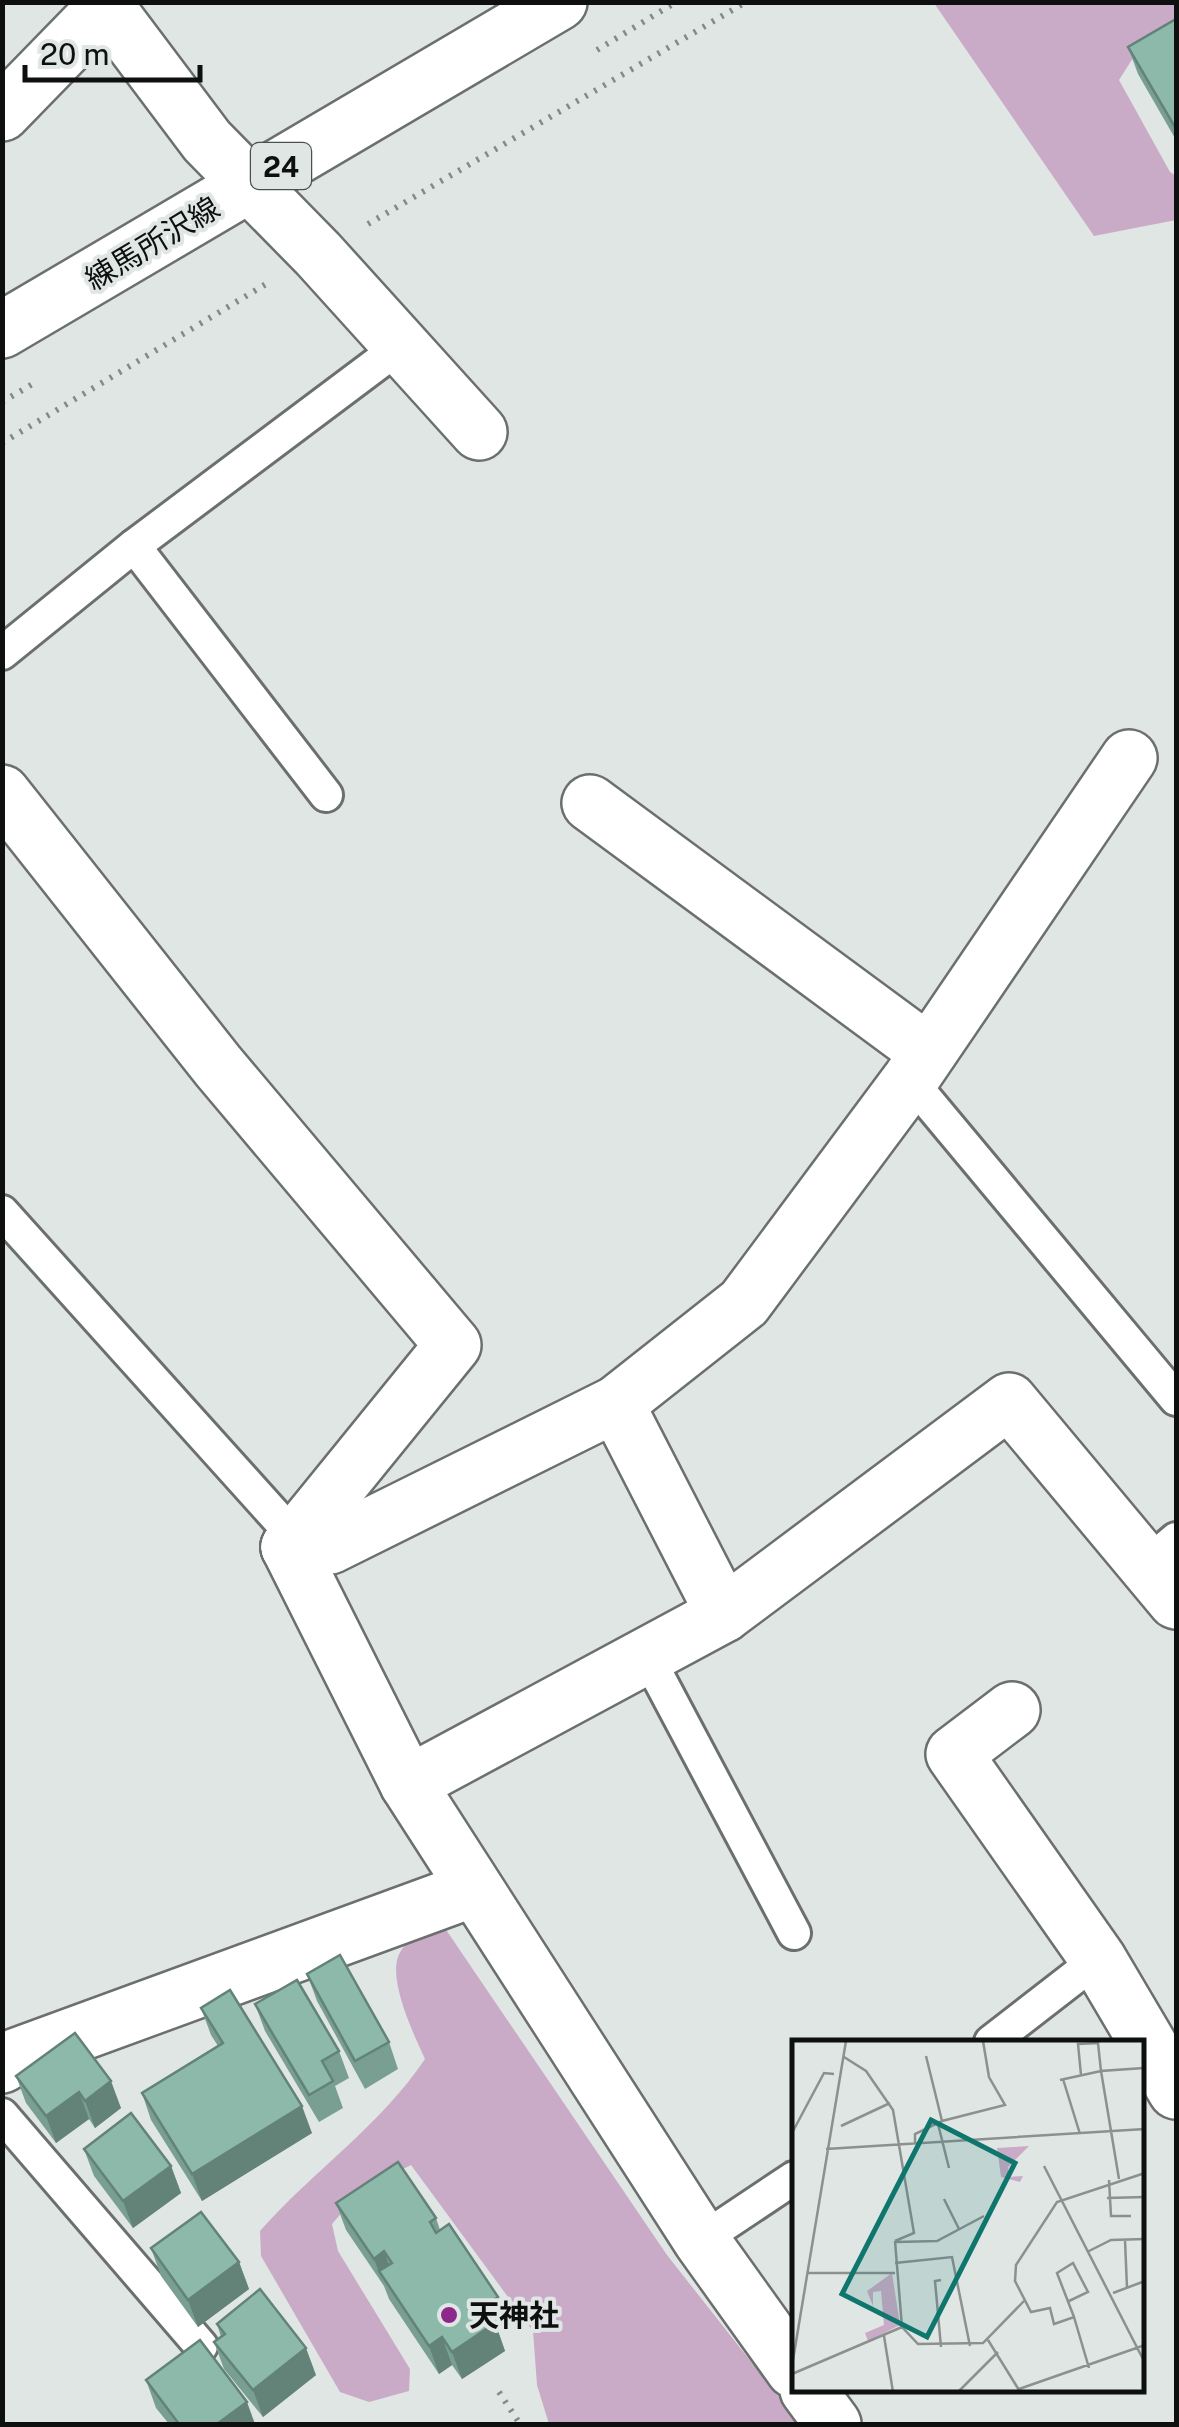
<svg xmlns="http://www.w3.org/2000/svg" width="1179" height="2427" font-family="'Public Sans','Noto Sans JP',sans-serif">
<style>
.forest{fill:#caabc7}
.lines{fill:none;stroke-linecap:round;stroke-linejoin:round}
.lane-casing{stroke:#6b706e;stroke-width:38}
.street-casing{stroke:#6b706e;stroke-width:60}
.primary-casing{stroke:#6b706e;stroke-width:60}
.path{stroke:#858a88;stroke-width:6;stroke-dasharray:2.5 8;stroke-linecap:butt}
.lane{stroke:#fff;stroke-width:32}
.street{stroke:#fff;stroke-width:55}
.primary{stroke:#fff;stroke-width:55}
.wall{fill:#799f93}
.shaded-wall{fill:#638278}
.building{fill:#8db9ab;stroke:#638278;stroke-width:2.5}
.poi-dot{fill:#8e278c;stroke:#e0e6e4;stroke-width:4}
.labels{text-anchor:middle;dominant-baseline:central;stroke-width:8;stroke-linejoin:round;paint-order:stroke}
.shield{fill:#e0e6e4;stroke:#4d5050;stroke-width:2.5}
.shield-label{font-size:28px;font-weight:bold;fill:#0e1010}
.street-label{font-size:30px;fill:#0e1010;stroke:#e0e6e4}
.poi-label{font-size:30px;font-weight:bold;fill:#0e1010;stroke:#e0e6e4;text-anchor:start}
.inset-road{fill:none;stroke:#8c908f;stroke-width:2.5}
.view{fill:#0f766e;fill-opacity:0.15;stroke:#0f766e;stroke-width:5}
.inset-edge{fill:none;stroke:#0e1010;stroke-width:5}
</style>
<rect width="100%" height="100%" fill="#e0e6e4"/>
<g class="forest">
<path d="M934,3H1176V20L1140,47L1119,80L1170,172L1176,176V220L1094,236Z"/>
<path d="M434,1912L667,2255L800,2424H549L537,2385L533,2331L411,2165C380,2180 354,2197 332,2224L338,2251L410,2369L409,2391L369,2402L340,2392L261,2256L260,2231C313,2171 380,2126 425,2059C414,2035 389,1983 398,1957C402,1945 425,1923 434,1912Z"/>
</g>
<g class="lines">
<g class="lane-casing">
<g id="lane">
<path d="M134,546L326,795"/>
<path d="M2,653L134,546L402,345"/>
<path d="M910,1080L1176,1399"/>
<path d="M2,1212L281,1522L289,1547"/>
<path d="M1147,1564L1176,1539"/>
<path d="M646,1654L794,1933"/>
<path d="M991,2042L1098,1959"/>
<path d="M2,2115L201,2346"/>
<path d="M701,2240L794,2178"/>
</g>
</g>
<g class="street-casing">
<g id="street">
<path d="M107,8L207,141L318,254L479,432"/>
<path d="M2,113L110,2"/>
<path d="M2,793L218,1066L453,1345L289,1547"/>
<path d="M590,803L928,1052"/>
<path d="M616,1404L724,1614"/>
<path d="M289,1547L330,1546L616,1404L744,1303L910,1080L1129,758"/>
<path d="M289,1547L408,1784L701,2240L794,2370"/>
<path d="M1012,1710L954,1754L1098,1959L1176,2091"/>
<path d="M408,1784L724,1614L1009,1401L1176,1601"/>
<path d="M2,2065L17,2056L473,1889"/>
<path d="M808,2390L833,2424"/>
</g>
</g>
<g class="primary-casing">
<path id="primary" d="M2,330L559,2"/>
</g>
<g class="path">
<path d="M597,50L676,2"/>
<path d="M368,224L746,2"/>
<path d="M2,402L36,382"/>
<path d="M2,443L266,284"/>
<path d="M499,2392L520,2424"/>
</g>
<use href="#lane" class="lane"/>
<use href="#street" class="street"/>
<use href="#primary" class="primary"/>
</g>
<g class="wall">
<path d="M1176,19V140L1138,74L1128,47Z"/>
<path d="M307,1974L389,2042L398,2069L365,2089L317,2001Z"/>
<path d="M255,2004L339,2051L349,2078L335,2086L343,2108L319,2122L265,2031Z"/>
<path d="M201,2008L312,2133L202,2201L151,2120L142,2093L218,2046L211,2035Z"/>
<path d="M75,2033L121,2108L95,2128L89,2119L56,2143L26,2103L16,2076Z"/>
<path d="M84,2149L171,2166L181,2193L133,2228L94,2176Z"/>
<path d="M336,2203L436,2218L440,2230L498,2297L508,2324L498,2331L505,2351L462,2379L452,2365L439,2374L389,2299L384,2286L346,2230Z"/>
<path d="M151,2248L239,2262L249,2289L198,2327L161,2276Z"/>
<path d="M217,2324L316,2375L263,2417L224,2369L214,2342L221,2337Z"/>
<path d="M146,2380L255,2424H169L156,2408Z"/>
</g>
<g class="shaded-wall">
<path d="M111,2081L121,2108L95,2128L85,2101Z"/>
<path d="M79,2092L89,2119L56,2143L46,2116Z"/>
<path d="M302,2106L312,2133L202,2201L192,2174Z"/>
<path d="M171,2166L181,2193L133,2228L123,2201Z"/>
<path d="M384,2251L394,2279L379,2271L384,2286L374,2259Z"/>
<path d="M239,2262L249,2289L198,2327L188,2300Z"/>
<path d="M498,2297L508,2324L498,2331L505,2351L462,2379L452,2352L484,2306Z"/>
<path d="M442,2337L452,2365L439,2374L429,2346Z"/>
<path d="M306,2348L316,2375L263,2417L253,2390Z"/>
<path d="M247,2402L255,2424H217Z"/>
</g>
<g class="building">
<path d="M1176,19V129L1128,47Z"/>
<path d="M340,1955L389,2042L355,2061L307,1974Z"/>
<path d="M297,1980L339,2051L322,2061L333,2081L309,2095L255,2004Z"/>
<path d="M230,1990L302,2106L192,2174L142,2093L223,2043L201,2008Z"/>
<path d="M75,2033L111,2081L85,2101L79,2092L46,2116L16,2076Z"/>
<path d="M131,2113L171,2166L123,2201L84,2149Z"/>
<path d="M398,2162L436,2218L430,2222L436,2233L449,2224L498,2297L484,2306L495,2323L452,2352L442,2337L429,2346L379,2271L392,2263L384,2251L374,2259L336,2203Z"/>
<path d="M201,2212L239,2262L188,2300L151,2248Z"/>
<path d="M260,2289L306,2348L253,2390L214,2342L225,2334L217,2324Z"/>
<path d="M200,2340L247,2402L217,2424H179L146,2380Z"/>
</g>
<circle class="poi-dot" cx="449" cy="2315" r="10"/>
<g class="labels">
<rect class="shield" x="251" y="143" width="60" height="46" rx="8"/>
<g class="shield-label">
<text x="281" y="166">24</text>
</g>
<g class="street-label">
<text transform="translate(152 243) rotate(-31)">練馬所沢線</text>
</g>
<g class="poi-label">
<text x="469" y="2315">天神社</text>
</g>
</g>
<g transform="translate(792 2040)">
<rect width="352" height="352" fill="#e0e6e4"/>
<path d="M237,106L216,127L217,137L231,136L228,142L209,137L205,108ZM100,233L108,285L76,301L73,293L92,285L89,251L81,252V266L75,251Z" fill="#caabc7"/>
<path class="inset-road" d="M134,16L150,81M52,17L74,31L101,70L122,193L103,201M271,39L288,94M268,40L309,31L306,3L286,4L289,35M146,84L157,128M49,86L98,63M0,93L32,33L42,34M123,103V94L150,81L213,65L197,37L191,1M34,109L353,89M252,126L353,323M327,139L309,31L352,28M317,140L319,176H339M315,158L353,157M152,159L167,189M333,200L335,248M103,201L110,287L126,304L191,303L232,261M104,202L145,201L192,176M297,211L319,200L353,199M103,223L160,217L178,306M16,233H103M149,240L143,241L149,307M321,253L353,241M277,261L296,252L281,223L265,233L282,277M92,296L101,352M196,300L227,350M0,326L54,1M297,328L282,277L262,284L258,268L239,272L223,241L224,225L265,162L353,133M0,334L110,287M227,349L353,305M166,352L206,312"/>
<path class="view" d="M139,80L223,123L135,297L50,254Z"/>
<rect width="352" height="352" class="inset-edge"/>
</g>
<rect width="1179" height="2427" fill="none" stroke="#0e1010" stroke-width="10"/>
<path d="M25 65v15h175v-15" fill="none" stroke="#0e1010" stroke-width="5"/>
<text x="40" y="65" font-size="30" fill="#0e1010" stroke="#e0e6e4" stroke-width="8" paint-order="stroke">20 m</text>
</svg>
